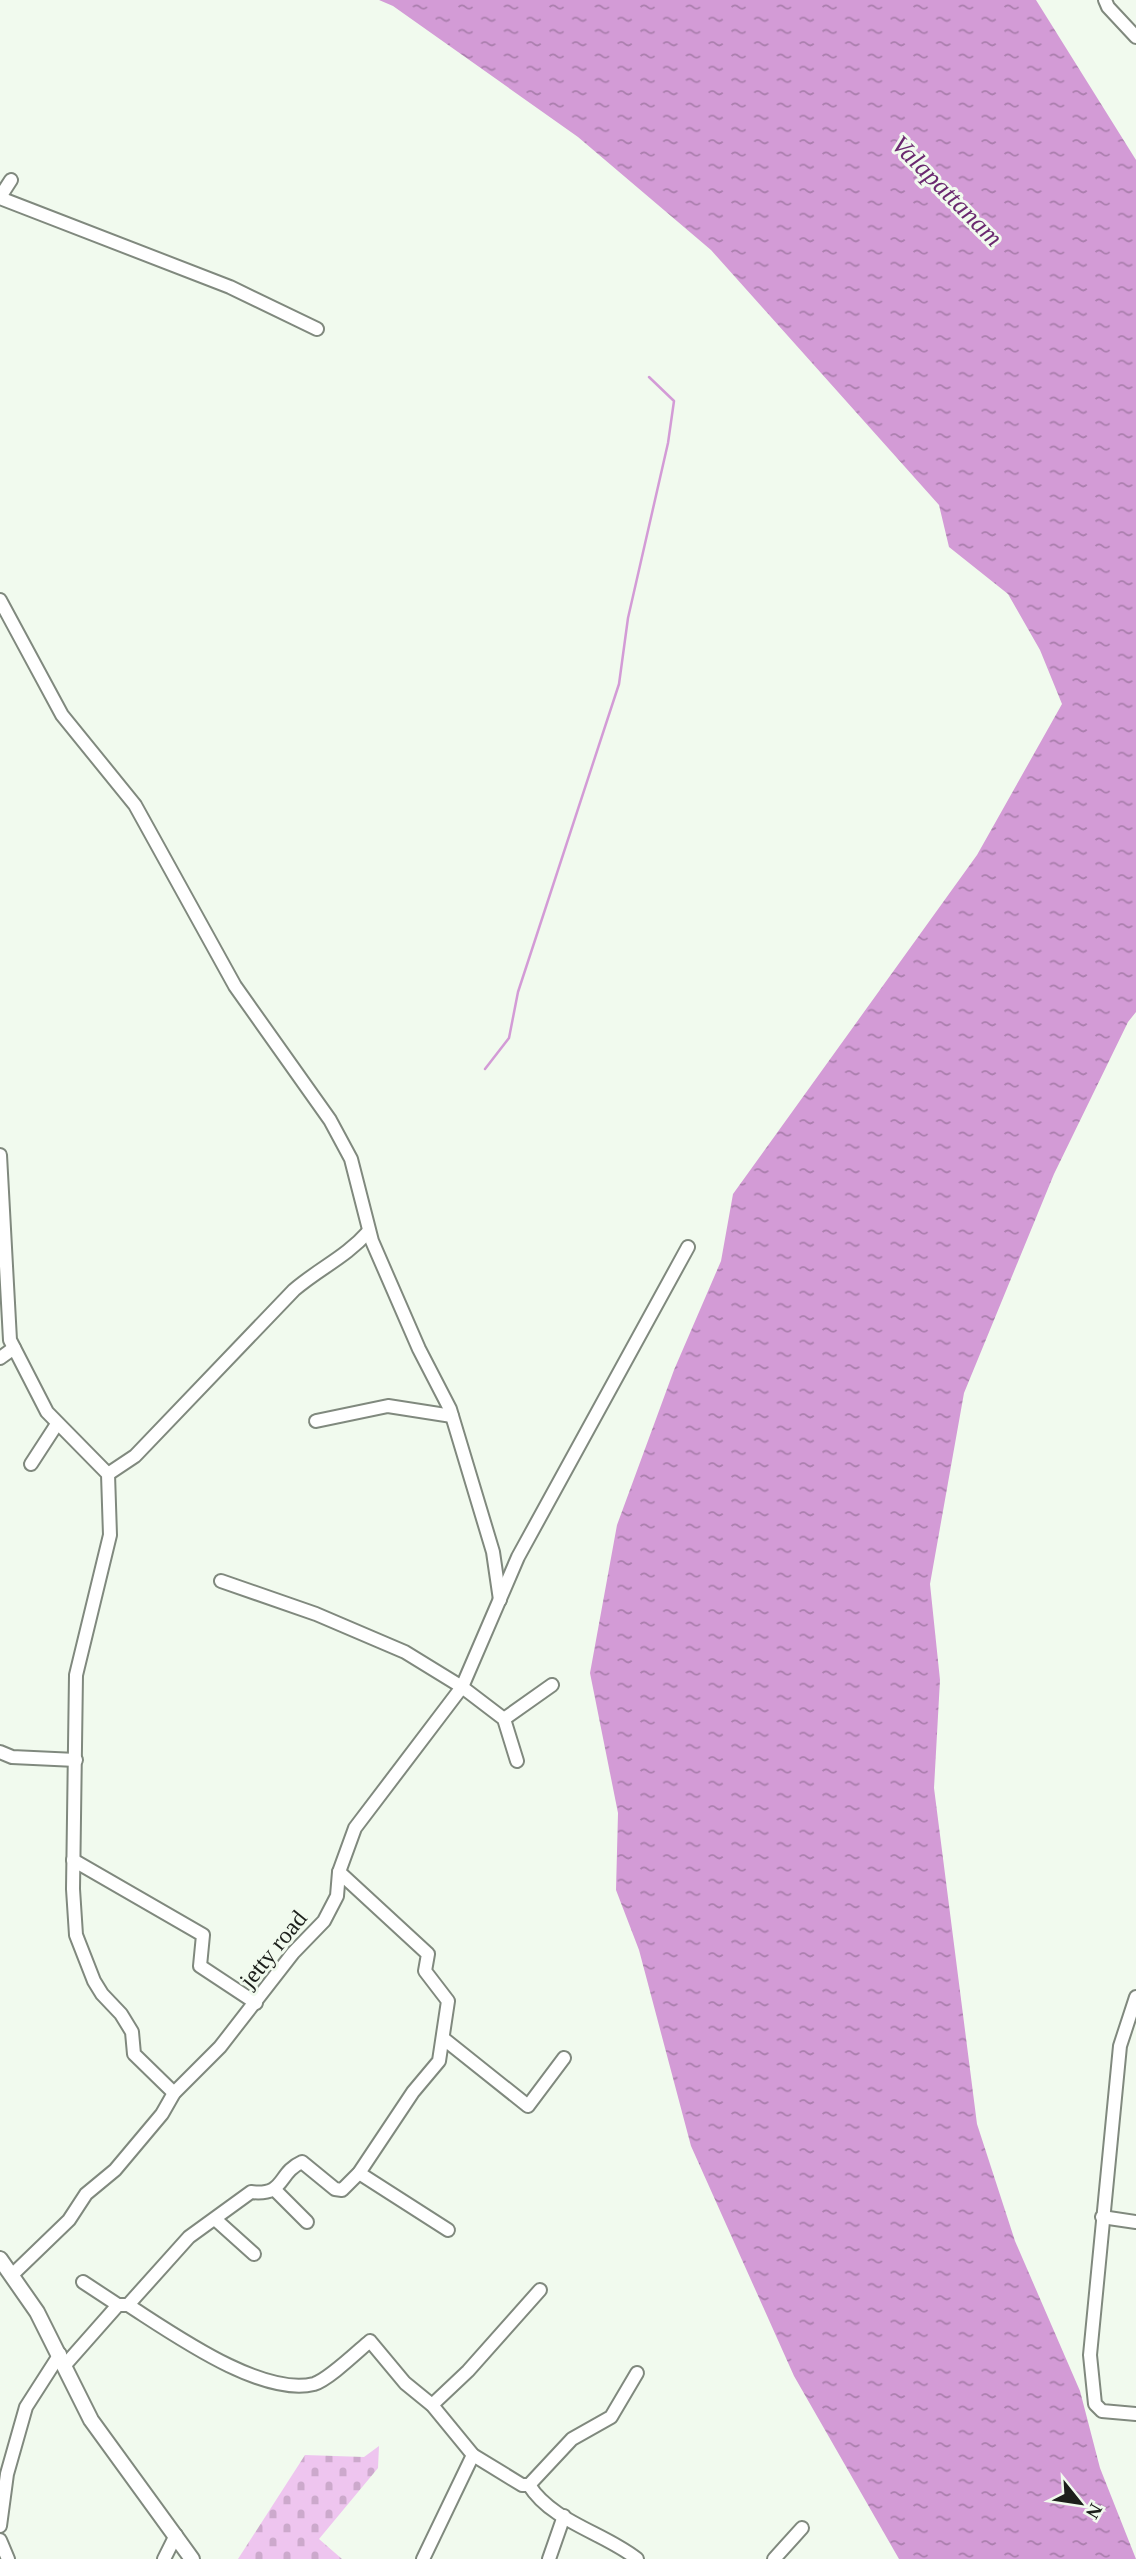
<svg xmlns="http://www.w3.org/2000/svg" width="1136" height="2559" font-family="'Times New Roman',serif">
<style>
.cemetery{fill:url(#cemetery-stones)}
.water{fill:url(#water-ripples)}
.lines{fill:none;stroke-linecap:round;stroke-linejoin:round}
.stream{stroke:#d39bd6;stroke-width:2.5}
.minor-casing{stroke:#80897e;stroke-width:16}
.major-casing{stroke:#80897e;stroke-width:18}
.minor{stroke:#fff;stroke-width:12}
.major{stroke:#fff;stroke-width:14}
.labels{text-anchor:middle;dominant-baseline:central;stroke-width:6;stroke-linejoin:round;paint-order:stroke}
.street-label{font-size:24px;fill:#1c1f1b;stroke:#f1faee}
.water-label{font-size:26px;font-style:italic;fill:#6a286f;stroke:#f1faee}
</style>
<defs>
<pattern id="cemetery-stones" width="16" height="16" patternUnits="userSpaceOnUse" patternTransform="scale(1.75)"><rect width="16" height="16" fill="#eec5ef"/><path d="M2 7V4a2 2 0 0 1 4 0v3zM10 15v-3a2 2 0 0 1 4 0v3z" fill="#cca9cc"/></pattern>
<pattern id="water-ripples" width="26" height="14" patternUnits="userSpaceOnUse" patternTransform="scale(1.75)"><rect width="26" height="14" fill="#d39bd6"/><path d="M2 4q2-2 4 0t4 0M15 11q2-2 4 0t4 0" fill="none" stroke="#aa7ead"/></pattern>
</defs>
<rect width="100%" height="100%" fill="#f1faee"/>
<path class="cemetery" d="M379,2446L378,2468L319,2539L342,2559H238L305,2455L364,2457Z"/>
<path class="water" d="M379,0H1036L1136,160V1012L1128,1022L1054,1174L964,1393L930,1584L940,1680L934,1788L977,2124L1015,2241L1080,2391L1100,2468L1136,2559H899L794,2376L691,2146L639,1950L616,1890L618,1813L590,1673L617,1525L674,1370L721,1261L733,1194L977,855L1062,704L1040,650L1008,594L949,547L939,505L711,250L578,137L393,6Z"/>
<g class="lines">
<path class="stream" d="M485,1069L509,1038L518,992L619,684L628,618L668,443L674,401L649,377"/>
<g class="minor-casing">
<g id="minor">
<path d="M1105,0L1108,7L1136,37"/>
<path d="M0,197L11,180"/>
<path d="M0,198L230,287L317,329"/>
<path d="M0,600L62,715L135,805L235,986L330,1120L351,1159L372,1241L419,1349L450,1409L493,1552L500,1600"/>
<path d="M0,1155L10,1340L47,1412L108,1474L110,1535L76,1675L73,1889L76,1935L94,1981L102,1994L121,2014L132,2032L134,2054L174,2093"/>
<path d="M0,1358L14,1348"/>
<path d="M316,1421L388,1406L452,1416"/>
<path d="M31,1464L57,1424"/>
<path d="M108,1474L135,1456L294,1290C321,1267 345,1258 369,1231"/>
<path d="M221,1581L316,1614L405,1652L462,1687L504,1719L517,1761"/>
<path d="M504,1719L552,1685"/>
<path d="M0,1752L12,1757L76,1760"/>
<path d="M73,1860L203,1935L200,1966L256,2003"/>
<path d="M1136,1997L1120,2046L1090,2355L1095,2404L1102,2411L1136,2414"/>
<path d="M444,2039L528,2106L564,2058"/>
<path d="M359,2173L448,2230"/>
<path d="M275,2190L307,2222"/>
<path d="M1102,2217L1136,2222"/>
<path d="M215,2219L254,2254"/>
<path d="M12,2275L69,2220L86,2194L115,2170L162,2114L174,2093L220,2047L293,1953L324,1921L337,1896L339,1872L355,1828L462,1687L518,1557L688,1247"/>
<path d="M83,2282L118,2305"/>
<path d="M128,2305C172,2333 261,2397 314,2384C328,2380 357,2352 370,2341L405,2383L432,2405L473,2455L522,2485H529C552,2522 605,2533 637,2559"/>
<path d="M65,2365L118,2305H128L189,2237L251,2192C286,2196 277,2173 302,2162L335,2189L342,2190L359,2173L413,2092L439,2061L448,2001L425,1971L428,1954L339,1872"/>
<path d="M432,2405L468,2371L540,2290"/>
<path d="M529,2485L572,2439L611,2417L637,2373"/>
<path d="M0,2526L7,2474L26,2407L60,2354"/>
<path d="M0,2540L8,2559"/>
<path d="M164,2559L176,2535"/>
<path d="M423,2559L473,2455"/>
<path d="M549,2559L564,2516"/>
<path d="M774,2559L802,2528"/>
</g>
</g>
<g class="major-casing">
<path id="major" d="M0,2259L37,2312L91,2420L192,2559"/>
</g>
<use href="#minor" class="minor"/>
<use href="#major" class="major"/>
</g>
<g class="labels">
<g class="street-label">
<text transform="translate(273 1949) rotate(-51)">jetty road</text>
</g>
<g class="water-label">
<text transform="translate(947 191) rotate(45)">Valapattanam</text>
</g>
</g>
<g transform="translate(1080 2503) rotate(120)" stroke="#f1faee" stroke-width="5" paint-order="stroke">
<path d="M0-5L12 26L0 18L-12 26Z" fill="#1c1f1b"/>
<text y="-10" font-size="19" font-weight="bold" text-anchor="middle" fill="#1c1f1b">N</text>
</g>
</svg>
